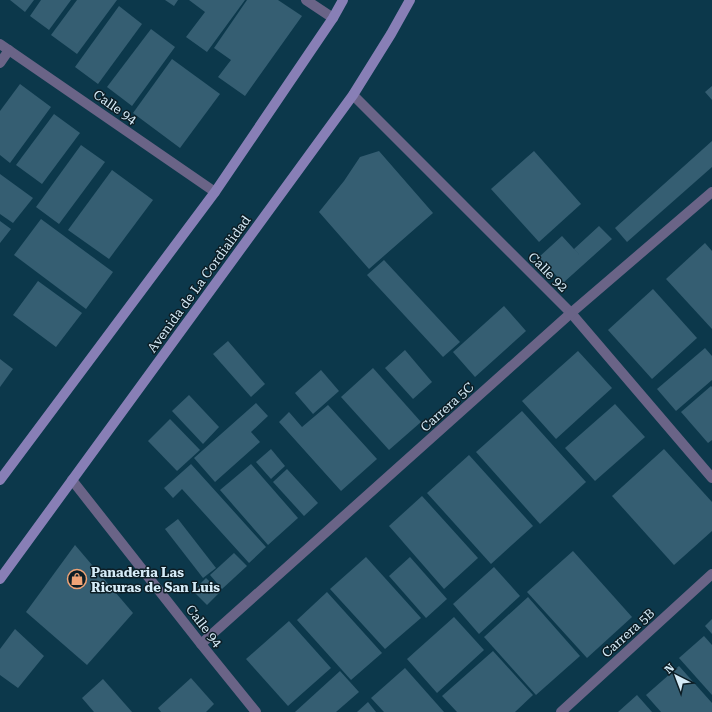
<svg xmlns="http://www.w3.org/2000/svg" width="712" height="712" font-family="'Roboto Serif',serif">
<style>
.building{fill:#355e72}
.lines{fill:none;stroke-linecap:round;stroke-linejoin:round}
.minor{stroke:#6a6487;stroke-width:10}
.secondary{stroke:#887fb6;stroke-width:10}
.labels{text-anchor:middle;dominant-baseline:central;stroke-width:3;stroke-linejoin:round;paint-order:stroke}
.street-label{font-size:13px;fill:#d5ebf7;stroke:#0c1d25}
.poi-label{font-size:13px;font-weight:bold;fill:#d5ebf7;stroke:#0c1d25;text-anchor:start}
</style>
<rect width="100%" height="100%" fill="#0c384b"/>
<g class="building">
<path d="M10,0H34L25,12Z"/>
<path d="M41,0H71L49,30L30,16Z"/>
<path d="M77,0H117L77,54L51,35Z"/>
<path d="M165,0H178L174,6Z"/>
<path d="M189,0H245L207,52L186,37L205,12Z"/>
<path d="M247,0H278L302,16L245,96L218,77L231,60L214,48Z"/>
<path d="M119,6L142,24L98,84L75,67Z"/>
<path d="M151,29L175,47L132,106L107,87Z"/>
<path d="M172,59L220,94L180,148L133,113Z"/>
<path d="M20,84L51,107L10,163L0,155V111Z"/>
<path d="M712,86V100L705,92Z"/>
<path d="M54,114L80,133L42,184L16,165Z"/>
<path d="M712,141V167L627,242L615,228Z"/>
<path d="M81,145L105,162L59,224L36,207Z"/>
<path d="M379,151L433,213L369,269L319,212L344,181L360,157Z"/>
<path d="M534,151L581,204L539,242L491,189Z"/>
<path d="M112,170L153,200L109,259L68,230Z"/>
<path d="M0,174L33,198L13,223L0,214Z"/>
<path d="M41,219L113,272L86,309L14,255Z"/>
<path d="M0,221L11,229L0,243Z"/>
<path d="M599,226L612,239L563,283L539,257L562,236L584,260L574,249Z"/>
<path d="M705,243L712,251V329L666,279Z"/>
<path d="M384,260L460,342L443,357L367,275Z"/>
<path d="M38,281L82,313L56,347L13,315Z"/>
<path d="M653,289L697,338L652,379L608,330Z"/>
<path d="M504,306L526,331L475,377L453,352Z"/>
<path d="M228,341L265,384L251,397L213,354Z"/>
<path d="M705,348L712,356V380L676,411L657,389Z"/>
<path d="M405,350L432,382L413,399L385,368Z"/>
<path d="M578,351L612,388L556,439L522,401Z"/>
<path d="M0,359L13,369L0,387Z"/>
<path d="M373,368L421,422L389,450L341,397Z"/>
<path d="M321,370L339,391L313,414L295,393Z"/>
<path d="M711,386L712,387V440L708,443L681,412Z"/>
<path d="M189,395L219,427L203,444L172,411Z"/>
<path d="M256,403L268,416L251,432L260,442L215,482L194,458Z"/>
<path d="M615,404L645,437L595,481L565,448Z"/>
<path d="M328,405L377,459L341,491L279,422L289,412L302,427Z"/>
<path d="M522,411L586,482L540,524L476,452Z"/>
<path d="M170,419L200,450L177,471L148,441Z"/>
<path d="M271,449L285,466L271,479L256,462Z"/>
<path d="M664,449L712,502V531L674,565L612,496Z"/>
<path d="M469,455L533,526L491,564L427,493Z"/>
<path d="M191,464L266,547L249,563L182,489L173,498L164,488Z"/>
<path d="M251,464L298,518L268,545L220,490Z"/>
<path d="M287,469L318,503L304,516L273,482Z"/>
<path d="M422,496L478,558L444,589L389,526Z"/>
<path d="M178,519L216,568L203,578L165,529Z"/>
<path d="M75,545L133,613L87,665L26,612Z"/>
<path d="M573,551L632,617L587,658L527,592Z"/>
<path d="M234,553L247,566L222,589L210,575Z"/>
<path d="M366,557L421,618L385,649L330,589Z"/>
<path d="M410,557L447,599L426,618L389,576Z"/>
<path d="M494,567L520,596L479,634L453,604Z"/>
<path d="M206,578L220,592L207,605L193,591Z"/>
<path d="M327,592L382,653L351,680L297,620Z"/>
<path d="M528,597L580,656L536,695L484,637Z"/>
<path d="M454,617L484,650L437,693L407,659Z"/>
<path d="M712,619V634L705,626Z"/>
<path d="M289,621L331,668L288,706L246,659Z"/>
<path d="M15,629L44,656L18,688L0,675V649Z"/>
<path d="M704,636L712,645V695L679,658Z"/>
<path d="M493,651L533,695L515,712H457L442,696Z"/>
<path d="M679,666L712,703V712H661L646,695Z"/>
<path d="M405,668L444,712H384L371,698Z"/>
<path d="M340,671L359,692L336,712H295Z"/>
<path d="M191,678L214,704L206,712H161L158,708Z"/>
<path d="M103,679L132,712H94L82,698Z"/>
<path d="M637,695L652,712H618Z"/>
<path d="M368,702L376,712H357Z"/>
</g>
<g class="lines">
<g class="minor">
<path d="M306,0L333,18"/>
<path d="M0,44L215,192"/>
<path d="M0,63L9,50"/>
<path d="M353,95L571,313L712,478"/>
<path d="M72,480L201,644L256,712"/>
<path d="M201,644L571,313L712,192"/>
<path d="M561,712L712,574"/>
</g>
<g class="secondary">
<path d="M0,480L215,192L333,18L343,0"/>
<path d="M0,579L353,95L391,34L410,0"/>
</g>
</g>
<defs>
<g id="shop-ring" transform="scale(1)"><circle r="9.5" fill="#0c1d25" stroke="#efa376" stroke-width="1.5"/><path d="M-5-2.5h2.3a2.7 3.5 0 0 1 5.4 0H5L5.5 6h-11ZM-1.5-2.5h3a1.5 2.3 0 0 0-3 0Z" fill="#efa376"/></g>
</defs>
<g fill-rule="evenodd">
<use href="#shop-ring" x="77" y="579"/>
</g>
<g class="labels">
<g class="street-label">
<text transform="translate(115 107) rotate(35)">Calle 94</text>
<text transform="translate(548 272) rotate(45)">Calle 92</text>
<text transform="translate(199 284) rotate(-54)">Avenida de La Cordialidad</text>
<text transform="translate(447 407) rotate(-42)">Carrera 5C</text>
<text transform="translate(204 626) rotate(52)">Calle 94</text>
<text transform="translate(628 633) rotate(-42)">Carrera 5B</text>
</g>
<g class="poi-label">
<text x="91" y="572">Panaderia Las<tspan x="91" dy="15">Ricuras de San Luis</tspan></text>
</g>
</g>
<g transform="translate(676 676) rotate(318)" stroke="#0c1d25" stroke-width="3" paint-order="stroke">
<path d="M0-3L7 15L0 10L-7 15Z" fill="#d5ebf7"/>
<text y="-6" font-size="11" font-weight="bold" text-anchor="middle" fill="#d5ebf7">N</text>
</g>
</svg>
